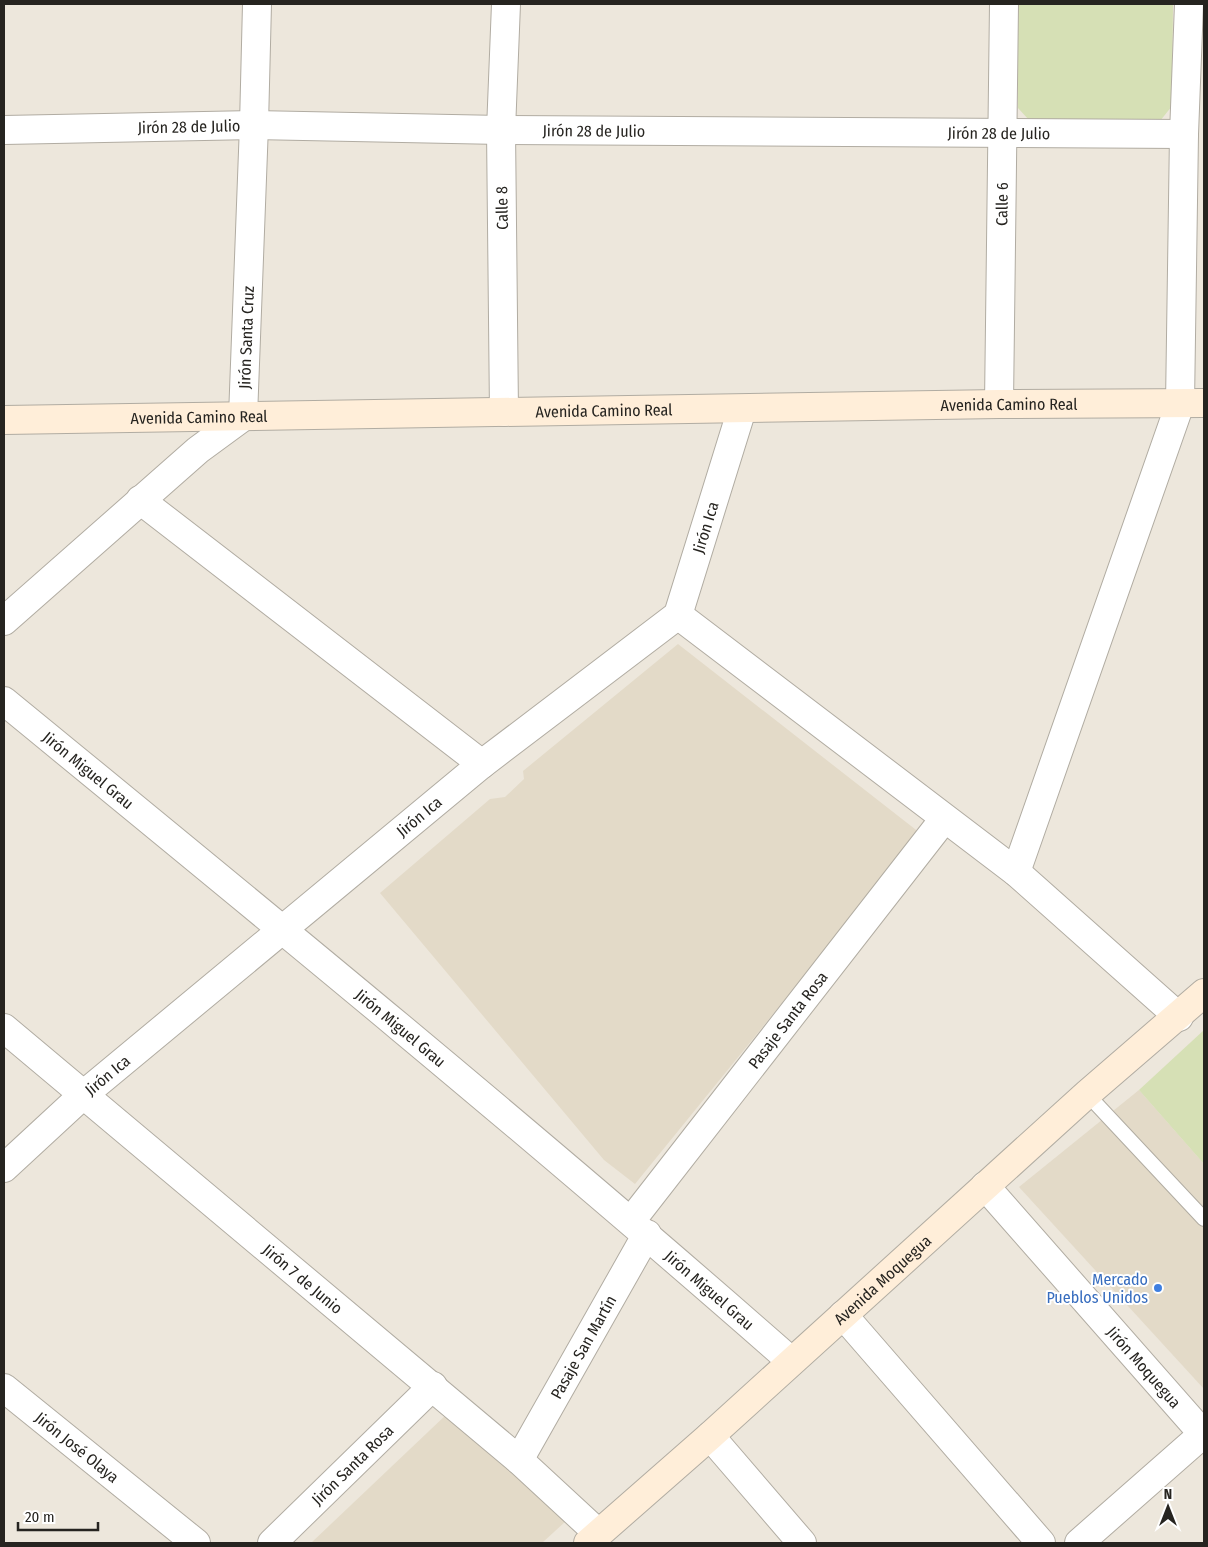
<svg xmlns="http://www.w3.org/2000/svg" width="1208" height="1547" font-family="'Fira Sans Condensed',sans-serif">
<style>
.built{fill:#e3dac8}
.green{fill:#d6e0b5}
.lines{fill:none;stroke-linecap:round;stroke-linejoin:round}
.lane-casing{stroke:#b1aca2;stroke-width:16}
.street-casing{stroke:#b1aca2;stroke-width:30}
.secondary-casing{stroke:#b1aca2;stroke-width:30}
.lane{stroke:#fff;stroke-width:14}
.street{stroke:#fff;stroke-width:28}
.secondary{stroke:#ffeed9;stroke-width:28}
.shop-dot{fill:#3f7fe0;stroke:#fff;stroke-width:2}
.labels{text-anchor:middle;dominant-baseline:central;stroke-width:4;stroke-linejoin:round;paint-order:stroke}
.street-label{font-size:16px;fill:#262420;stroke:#fff}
.shop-label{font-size:16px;fill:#366cbe;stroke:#fff;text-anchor:end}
</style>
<rect width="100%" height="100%" fill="#ede7dc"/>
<g class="built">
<path d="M678,644L920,833L635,1184L604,1160L380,893L490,799L505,797L524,779L523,771Z"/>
<path d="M1139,1090L1204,1164V1389L1019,1187Z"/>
<path d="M448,1413L566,1521L542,1543H311Z"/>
</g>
<g class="green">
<path d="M1018,4H1173L1172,106L1160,121L1029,120L1018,108Z"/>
<path d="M1204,1030V1164L1139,1090Z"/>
</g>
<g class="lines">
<g class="lane-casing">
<path id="lane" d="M1087,1094L1204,1219"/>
</g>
<g class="street-casing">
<g id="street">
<path id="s1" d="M4,130L254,125L501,130L1184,134"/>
<path id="s2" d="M999,404L1004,4"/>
<path d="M504,412L501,130L506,4"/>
<path d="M140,500L482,764"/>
<path d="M678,615L1016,872L1179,1017"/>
<path id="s3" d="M4,621L198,450L243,417L254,125L257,4"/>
<path id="s4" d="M4,701C269,918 534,1135 791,1361"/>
<path d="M1016,872L1180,404L1184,134L1189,4"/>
<path id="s5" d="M4,1028L519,1460L598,1533"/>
<path id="s6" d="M4,1168L83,1095L482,764L678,615L742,409"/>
<path id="s7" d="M985,1186L1204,1435"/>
<path id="s8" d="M631,1221L944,819"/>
<path d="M843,1315L1041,1543"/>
<path id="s9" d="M4,1388L196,1543"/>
<path d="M710,1436L802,1543"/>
<path id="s10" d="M519,1460L647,1234"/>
<path id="s11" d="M272,1543L433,1386"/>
<path d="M1079,1543L1203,1434"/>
</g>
</g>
<g class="secondary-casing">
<g id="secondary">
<path id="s12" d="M4,420L999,404L1204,403"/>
<path id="s13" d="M588,1543L710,1436L1087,1094L1204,993"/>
</g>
</g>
<use href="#lane" class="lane"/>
<use href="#street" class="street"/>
<use href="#secondary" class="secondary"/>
</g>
<circle class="shop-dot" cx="1158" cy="1288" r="5"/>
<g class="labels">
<g class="street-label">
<text stroke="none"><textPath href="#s1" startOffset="185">Jirón 28 de Julio</textPath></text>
<text stroke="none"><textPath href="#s1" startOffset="590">Jirón 28 de Julio</textPath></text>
<text stroke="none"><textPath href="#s1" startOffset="995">Jirón 28 de Julio</textPath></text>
<text stroke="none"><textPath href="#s2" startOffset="200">Calle 6</textPath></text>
<text transform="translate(502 208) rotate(-91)">Calle 8</text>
<text stroke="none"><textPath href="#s3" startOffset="394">Jirón Santa Cruz</textPath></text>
<text stroke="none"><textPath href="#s12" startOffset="1005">Avenida Camino Real</textPath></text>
<text stroke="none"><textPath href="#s12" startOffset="600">Avenida Camino Real</textPath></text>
<text stroke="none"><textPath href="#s12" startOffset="195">Avenida Camino Real</textPath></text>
<text stroke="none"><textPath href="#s6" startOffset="964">Jirón Ica</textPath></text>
<text stroke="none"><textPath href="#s4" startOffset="109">Jirón Miguel Grau</textPath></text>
<text stroke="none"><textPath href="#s6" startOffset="544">Jirón Ica</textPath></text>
<text stroke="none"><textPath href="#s8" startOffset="255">Pasaje Santa Rosa</textPath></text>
<text stroke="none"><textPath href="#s4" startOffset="514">Jirón Miguel Grau</textPath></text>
<text stroke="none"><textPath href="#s6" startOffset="139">Jirón Ica</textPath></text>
<text stroke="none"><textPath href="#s5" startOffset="390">Jirón 7 de Junio</textPath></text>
<text stroke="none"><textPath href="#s13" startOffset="395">Avenida Moquegua</textPath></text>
<text stroke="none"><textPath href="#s4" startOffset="919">Jirón Miguel Grau</textPath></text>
<text stroke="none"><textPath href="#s10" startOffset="130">Pasaje San Martín</textPath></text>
<text stroke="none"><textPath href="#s7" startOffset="241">Jirón Moquegua</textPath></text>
<text stroke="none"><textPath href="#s9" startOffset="94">Jirón José Olaya</textPath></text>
<text stroke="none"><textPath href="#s11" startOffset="112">Jirón Santa Rosa</textPath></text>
</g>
<g class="shop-label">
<text x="1148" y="1279">Mercado<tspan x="1148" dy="18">Pueblos Unidos</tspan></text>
</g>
</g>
<rect width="1208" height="1547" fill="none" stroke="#262420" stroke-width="10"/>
<g transform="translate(1168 1507)" stroke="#ffffff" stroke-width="4" paint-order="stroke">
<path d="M0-4L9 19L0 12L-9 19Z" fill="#262420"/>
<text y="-8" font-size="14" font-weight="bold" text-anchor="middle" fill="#262420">N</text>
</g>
<path d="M18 1522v8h80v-8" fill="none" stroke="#262420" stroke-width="2.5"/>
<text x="25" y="1522" font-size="15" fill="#262420" stroke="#ffffff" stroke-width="4" paint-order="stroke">20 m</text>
</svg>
